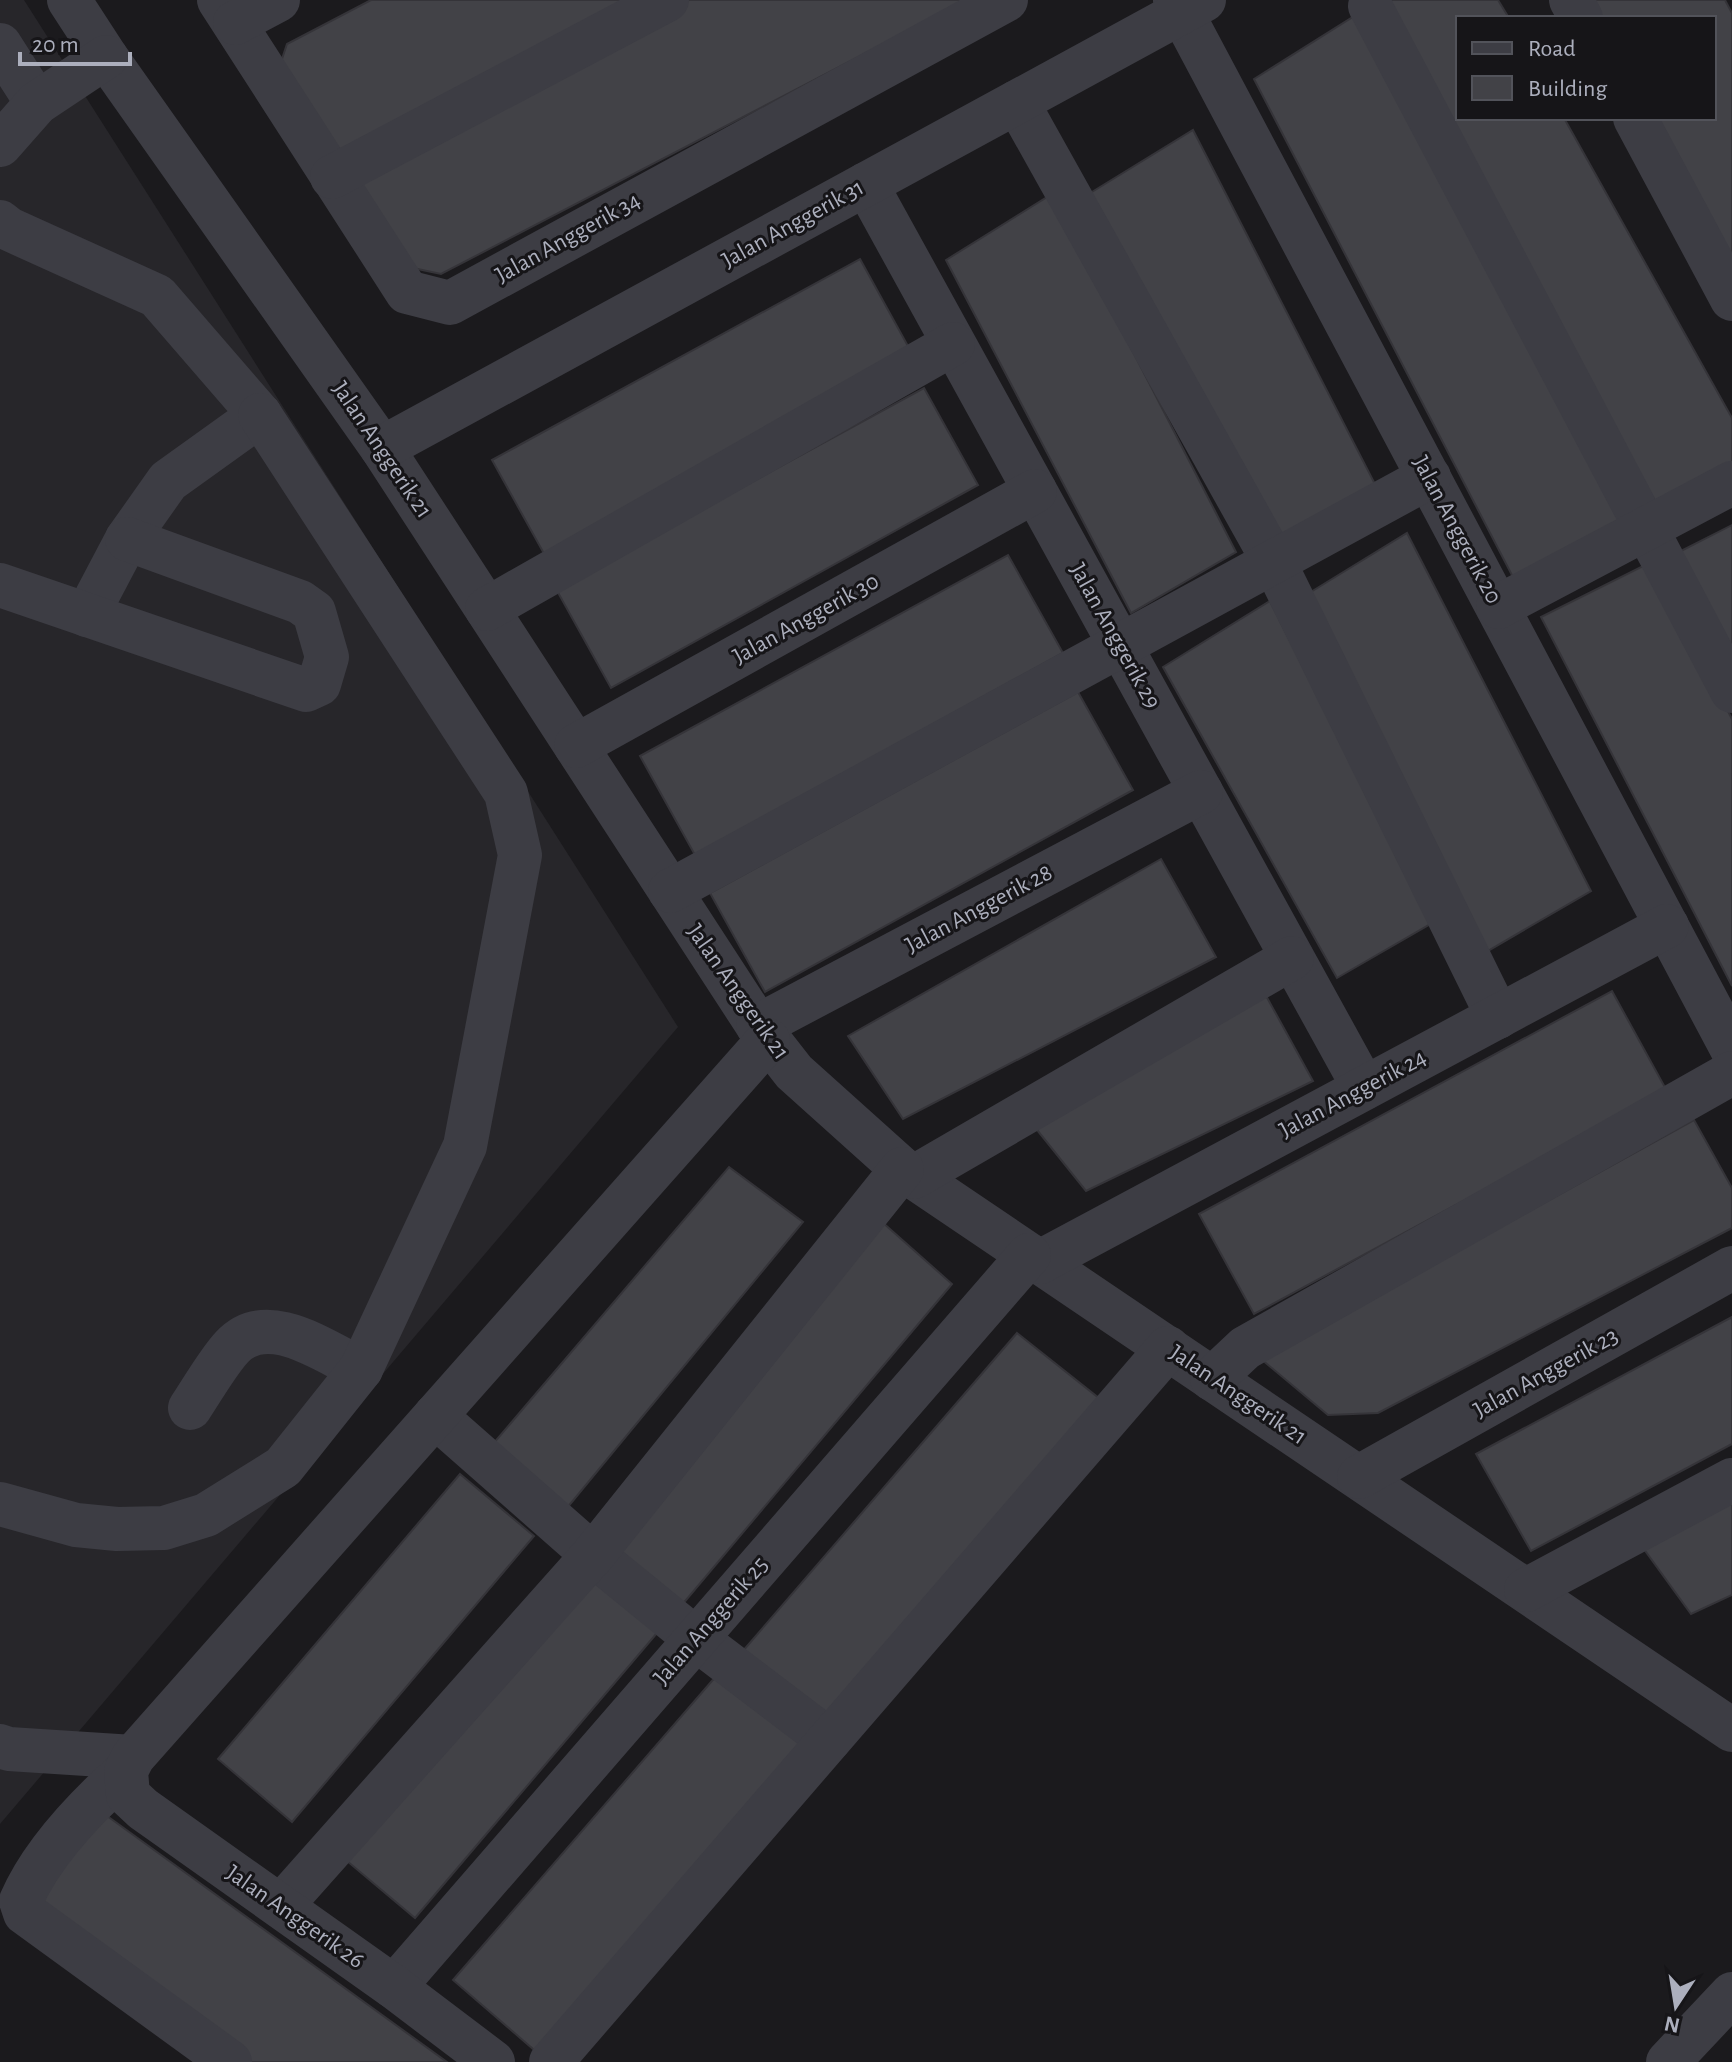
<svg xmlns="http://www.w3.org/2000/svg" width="1732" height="2062" font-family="'Alegreya Sans',sans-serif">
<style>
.built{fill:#27262a}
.building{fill:#424247;stroke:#353439;stroke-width:2}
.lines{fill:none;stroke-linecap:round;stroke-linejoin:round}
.minor{stroke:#3d3d44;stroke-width:44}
.labels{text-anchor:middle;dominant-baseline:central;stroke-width:6;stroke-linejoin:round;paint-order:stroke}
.street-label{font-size:24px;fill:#acafbd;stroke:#161518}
</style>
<rect width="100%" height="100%" fill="#1b1a1d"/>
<path class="built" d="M0,0H24L678,1027L0,1824Z"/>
<g class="building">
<path d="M371,0H632L335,167L279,68L287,44Z"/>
<path d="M689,0H968L441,274L399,265L353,183Z"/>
<path d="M1381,0H1498L1509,18H1458V118H1564L1732,418V463L1657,505Z"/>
<path d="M1589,0H1725L1732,13V263L1653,118H1714V18H1598Z"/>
<path d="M1356,15L1625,527L1515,581L1254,79Z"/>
<path d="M1193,130L1377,488L1272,549L1087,195Z"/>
<path d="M1052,194L1236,552L1131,613L946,260Z"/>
<path d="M860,259L914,357L547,559L492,460Z"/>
<path d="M924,388L978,485L611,688L556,589Z"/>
<path d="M1732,525V664L1675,554Z"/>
<path d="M1407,533L1591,891L1486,952L1301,598Z"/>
<path d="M1008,555L1063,653L695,855L640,756Z"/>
<path d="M1651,562L1732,719V986L1541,617Z"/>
<path d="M1270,601L1432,923L1337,978L1163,667Z"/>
<path d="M1078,692L1133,790L765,992L710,893Z"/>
<path d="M1161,859L1216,957L903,1119L848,1036Z"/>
<path d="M1259,983L1313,1081L1086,1191L1029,1120Z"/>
<path d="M1612,991L1667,1091L1254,1314L1199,1214Z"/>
<path d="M1694,1120L1732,1188V1228L1378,1413L1328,1415L1261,1359Z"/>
<path d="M729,1167L803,1222L562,1514L487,1451Z"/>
<path d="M873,1214L952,1284L676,1612L601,1549Z"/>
<path d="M1732,1317V1444L1531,1551L1476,1454Z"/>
<path d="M1017,1333L1100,1399L826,1723L742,1652Z"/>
<path d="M460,1474L534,1536L292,1822L218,1759Z"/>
<path d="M1732,1481V1595L1691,1614L1633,1534Z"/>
<path d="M583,1571L657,1633L415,1918L341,1856Z"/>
<path d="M724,1667L811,1742L540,2055L453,1980Z"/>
<path d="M103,1813L447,2062H246L34,1908Z"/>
</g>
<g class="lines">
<g class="minor">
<path d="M69,0L106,57L382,448L758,1026L794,1072L902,1169L1732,1730"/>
<path d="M219,0L407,292L450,303L1006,0"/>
<path d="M1175,0L1732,1049"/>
<path d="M1571,0L1581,18"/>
<path d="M1370,6L1732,691"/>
<path d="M235,23L278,0"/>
<path d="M0,45L37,103"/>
<path d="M1017,102L1274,562L1498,1017"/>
<path d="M1635,118L1732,299"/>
<path d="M0,145L37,103L106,57"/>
<path d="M332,177L667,0"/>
<path d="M866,184L1364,1088"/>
<path d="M0,222L9,229L157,296L260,415L168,481L127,539L87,615"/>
<path d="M382,448L1204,0"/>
<path d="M0,585L306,690L319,684L327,657L314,612L300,602L127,539"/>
<path d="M1498,607L1732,483"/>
<path d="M487,609L953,344"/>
<path d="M576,746L1035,491"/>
<path d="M670,891L1429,477"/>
<path d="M758,1026L1201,792"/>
<path d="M914,1177L1292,958"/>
<path d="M1040,1262L1667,926"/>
<path d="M1212,1379L1245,1348L1732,1073"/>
<path d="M190,1408C202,1390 218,1362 232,1347C267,1309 325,1352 361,1369"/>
<path d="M435,1416L593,1555L696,1639L829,1740"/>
<path d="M1359,1477L1732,1268"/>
<path d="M0,1504L76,1525L117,1529L164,1528L206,1515L283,1467L361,1369L465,1146L520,855L506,793L260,415"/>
<path d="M1526,1590L1732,1480"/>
<path d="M0,1746L9,1749L133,1757"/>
<path d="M126,1771C87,1806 42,1852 21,1901L25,1913L230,2062"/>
<path d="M281,1906L593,1555L902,1169"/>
<path d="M394,1987L1029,1255"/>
<path d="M493,2062L394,1987L143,1809L128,1795L126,1771L133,1757L768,1040"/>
<path d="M551,2062L1168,1348"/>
<path d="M1668,2062L1732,1994"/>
</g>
</g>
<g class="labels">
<g class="street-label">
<text transform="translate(793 224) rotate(-29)">Jalan Anggerik 31</text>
<text transform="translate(568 238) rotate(-29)">Jalan Anggerik 34</text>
<text transform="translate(382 450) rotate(56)">Jalan Anggerik 21</text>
<text transform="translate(1457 530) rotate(62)">Jalan Anggerik 20</text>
<text transform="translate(806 619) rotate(-29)">Jalan Anggerik 30</text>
<text transform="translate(1115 636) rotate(61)">Jalan Anggerik 29</text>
<text transform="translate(979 909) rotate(-28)">Jalan Anggerik 28</text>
<text transform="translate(738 992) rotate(55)">Jalan Anggerik 21</text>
<text transform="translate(1353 1094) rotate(-28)">Jalan Anggerik 24</text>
<text transform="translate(1546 1373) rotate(-29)">Jalan Anggerik 23</text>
<text transform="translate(1238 1395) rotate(34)">Jalan Anggerik 21</text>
<text transform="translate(711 1621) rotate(-49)">Jalan Anggerik 25</text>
<text transform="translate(295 1917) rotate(35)">Jalan Anggerik 26</text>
</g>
</g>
<rect x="1456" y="16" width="260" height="104" fill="#161518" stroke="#52535a" stroke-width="2"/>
<rect x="1472" y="42" width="40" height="12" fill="#3d3d44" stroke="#52535a" stroke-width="2"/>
<text x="1528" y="56" font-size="24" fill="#acafbd">Road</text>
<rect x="1472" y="76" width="40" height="24" fill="#424247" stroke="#52535a" stroke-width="2"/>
<text x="1528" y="96" font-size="24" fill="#acafbd">Building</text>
<g transform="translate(1676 2006) rotate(192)" stroke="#161518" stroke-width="6" paint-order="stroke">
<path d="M0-6L14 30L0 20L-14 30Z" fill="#acafbd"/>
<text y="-12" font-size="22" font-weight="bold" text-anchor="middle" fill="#acafbd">N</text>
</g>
<path d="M20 52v12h110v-12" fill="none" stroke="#acafbd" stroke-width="4"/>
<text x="32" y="52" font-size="24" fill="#acafbd" stroke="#161518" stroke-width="6" paint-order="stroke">20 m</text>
</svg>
